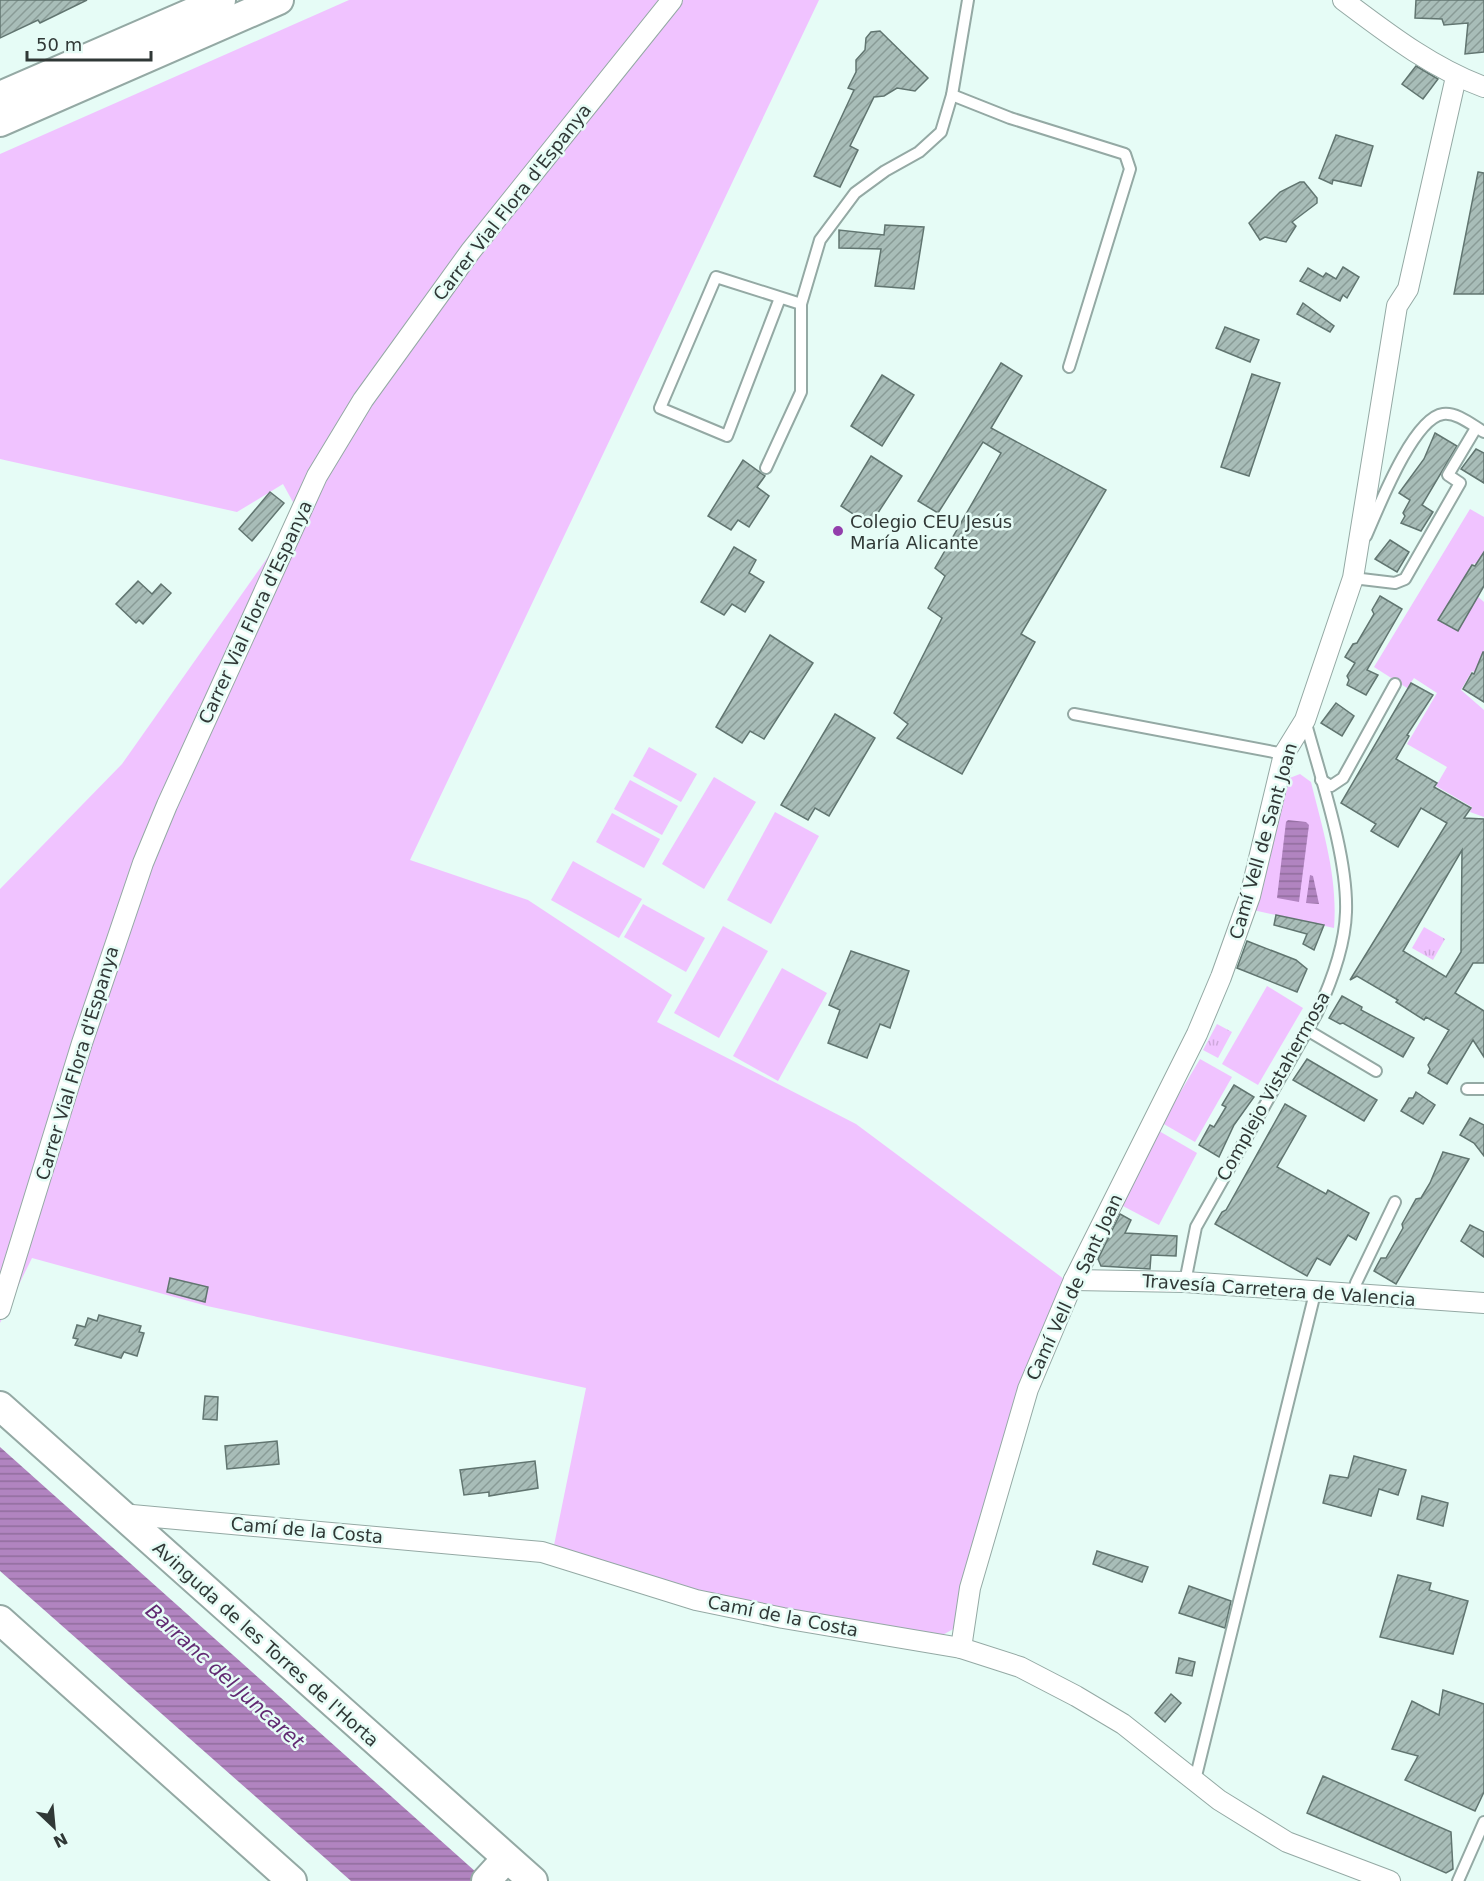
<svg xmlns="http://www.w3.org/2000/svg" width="1484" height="1881" font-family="'DejaVu Sans',sans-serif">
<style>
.green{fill:#f0c3ff}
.park{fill:url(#park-tufts)}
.water{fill:url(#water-rules)}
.building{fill:url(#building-hatch);stroke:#617570;stroke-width:1.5;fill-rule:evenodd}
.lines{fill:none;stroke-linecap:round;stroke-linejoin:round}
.lane-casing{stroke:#94a9a4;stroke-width:14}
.street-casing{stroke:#94a9a4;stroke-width:22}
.secondary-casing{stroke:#94a9a4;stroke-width:32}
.lane{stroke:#fff;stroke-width:10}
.street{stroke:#fff;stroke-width:20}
.secondary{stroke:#fff;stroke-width:28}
.poi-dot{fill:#933eac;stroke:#e6fcf6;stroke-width:2}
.labels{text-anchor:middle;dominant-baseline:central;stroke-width:5;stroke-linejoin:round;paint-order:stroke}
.street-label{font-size:18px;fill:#303836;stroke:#e6fcf6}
.poi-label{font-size:18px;fill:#303836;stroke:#e6fcf6;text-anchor:start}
.water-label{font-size:20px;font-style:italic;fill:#612972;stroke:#e6fcf6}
</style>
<defs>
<pattern id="park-tufts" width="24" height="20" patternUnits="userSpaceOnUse" patternTransform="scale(1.5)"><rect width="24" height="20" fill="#f0c3ff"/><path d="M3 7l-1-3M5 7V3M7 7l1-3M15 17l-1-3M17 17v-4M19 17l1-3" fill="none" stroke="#cea8db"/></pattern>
<pattern id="water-rules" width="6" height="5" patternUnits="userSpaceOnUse" patternTransform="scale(1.5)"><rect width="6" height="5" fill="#b184c0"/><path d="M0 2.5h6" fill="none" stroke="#906d9d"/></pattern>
<pattern id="building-hatch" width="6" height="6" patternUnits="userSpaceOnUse" patternTransform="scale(1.5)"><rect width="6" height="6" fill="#a8bdb8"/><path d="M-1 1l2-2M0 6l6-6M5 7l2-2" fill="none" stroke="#899b96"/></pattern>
</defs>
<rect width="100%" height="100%" fill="#e6fcf6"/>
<g class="green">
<path d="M349,0H819L410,860L528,900L672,995L657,1022L856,1124L1068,1282L957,1627L937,1638L732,1605L552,1555L586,1388L207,1306L32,1258L0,1323V889L122,764L299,513L283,484L237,512L0,459V154Z"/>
<path d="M1470,509L1484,517V569L1474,563L1462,583L1484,602V677L1472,671L1461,690L1484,710V817L1470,812L1472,807L1436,786L1447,767L1407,744L1437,693L1414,678L1407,688L1374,667Z"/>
<path d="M649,747L697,774L681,802L633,776Z"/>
<path d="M1300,774L1311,782C1323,831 1338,877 1334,928L1253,910L1287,779Z"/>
<path d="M714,777L756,802L704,889L662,864Z"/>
<path d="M630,780L678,806L662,835L614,809Z"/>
<path d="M775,812L819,836L771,924L727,900Z"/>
<path d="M612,813L660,839L644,868L596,842Z"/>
<path d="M573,861L642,899L619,938L551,900Z"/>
<path d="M643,904L705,938L686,972L624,937Z"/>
<path d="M723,926L768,951L719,1038L674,1013Z"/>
<path d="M782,968L827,993L778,1081L733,1056Z"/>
<path d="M1267,986L1303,1008L1258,1085L1222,1064Z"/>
<path d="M1200,1059L1232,1077L1195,1142L1162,1123Z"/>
<path d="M1159,1131L1197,1153L1159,1225L1121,1205Z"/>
</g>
<g class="park">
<path d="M1424,927L1445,939L1433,960L1412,948Z"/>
<path d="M1217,1024L1232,1032L1218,1058L1203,1050Z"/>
</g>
<g class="water">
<path d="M1288,820L1306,822L1309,825L1299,902L1277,898L1286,822Z"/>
<path d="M1310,875L1313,876L1319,904L1306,903Z"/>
<path d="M0,1447L486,1881H351L0,1571Z"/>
</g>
<g class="building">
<path d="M0,0H87L40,23L38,20L0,38Z"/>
<path d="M1416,0H1484V52L1465,54L1468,23L1444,25L1442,19L1415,18Z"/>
<path d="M880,31L928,78L915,91L897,88L884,96L874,97L850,146L858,150L840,187L814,176L854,90L848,88L856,72V60L865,50L866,38L871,32Z"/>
<path d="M1416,66L1438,79L1423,99L1402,84Z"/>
<path d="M1336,135L1373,146L1361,186L1333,180L1332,184L1319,178Z"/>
<path d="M1478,172L1484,173V294H1454Z"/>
<path d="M1300,182H1304L1317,198V203L1292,222L1296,226L1286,242L1265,237L1260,240L1249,223L1280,192Z"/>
<path d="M885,225L924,227L914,289L875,286L881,249L839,248V230L884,235Z"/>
<path d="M1343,267L1359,277L1347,298L1343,295L1340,301L1300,281L1308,268L1323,277L1326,273L1336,279Z"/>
<path d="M1303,303L1334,326L1330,332L1297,314Z"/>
<path d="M1225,327L1259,340L1250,362L1216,348Z"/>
<path d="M1001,363L1022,376L991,428L1106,490L1021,634L1035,642L962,774L897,738L908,724L894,713L942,618L928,608L945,576L935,568L1001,453L983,442L938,513L918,501Z"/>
<path d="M1252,374L1280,383L1249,476L1221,467Z"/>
<path d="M882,375L914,395L882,446L851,426Z"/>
<path d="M1435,433L1457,446L1422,505L1433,512L1421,531L1401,523L1405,516L1403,513L1410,500L1399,493L1424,459Z"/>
<path d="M1476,449L1484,453V483L1461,469Z"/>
<path d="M871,456L902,476L870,525L841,506Z"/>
<path d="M743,460L765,476L757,487L769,496L749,527L738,520L731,530L708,516Z"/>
<path d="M270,492L284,503L252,541L239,529Z"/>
<path d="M1390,540L1409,552L1397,572L1375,559Z"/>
<path d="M734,547L756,560L749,573L764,582L745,612L732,604L724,615L701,602Z"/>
<path d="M1484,552V586L1458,631L1438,620L1472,565L1475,566Z"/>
<path d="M138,581L152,594L161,584L171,593L143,624L139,620L136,623L116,604Z"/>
<path d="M1380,596L1402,609L1367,670L1378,675L1366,695L1347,685L1349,680L1347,676L1355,663L1345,657L1353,644L1357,643L1374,614L1372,610Z"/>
<path d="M770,635L813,663L764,739L750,731L742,743L716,727Z"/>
<path d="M1483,652H1484V702L1463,689L1472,673L1474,674Z"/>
<path d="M1411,683L1433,695L1407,735L1409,736L1396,759L1437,783L1434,787L1471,808L1464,818L1484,819V963H1473L1455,993L1484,1011V1057L1473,1040L1447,1084L1428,1073L1430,1069L1428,1065L1449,1030L1426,1017L1424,1020L1396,1002L1398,1000L1357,976L1350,980L1447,823L1421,808L1398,847L1371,831L1376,824L1341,803ZM1462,850L1461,952L1446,977L1403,951Z"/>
<path d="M1336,703L1354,716L1342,736L1321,723Z"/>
<path d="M835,714L875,738L829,816L815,808L808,820L781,805Z"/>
<path d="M1276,915L1324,925L1314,950L1303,944L1307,934L1274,925Z"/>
<path d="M1247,941L1296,960L1307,969L1297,992L1237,968Z"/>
<path d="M851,951L909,971L890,1028L880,1024L867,1058L828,1043L840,1010L829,1005Z"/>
<path d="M1342,996L1362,1007L1361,1010L1414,1038L1403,1057L1343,1023L1340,1024L1329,1018Z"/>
<path d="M1307,1059L1377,1100L1364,1121L1293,1080Z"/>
<path d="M1234,1085L1254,1097L1234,1125L1219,1157L1199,1145L1210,1125L1214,1127L1226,1107L1222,1105Z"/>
<path d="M1416,1092L1435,1105L1423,1124L1401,1111L1409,1098H1413Z"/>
<path d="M1285,1104L1306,1116L1277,1167L1326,1194L1328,1190L1369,1213L1356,1240L1348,1235L1330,1265L1317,1258L1307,1276L1215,1224L1222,1212L1226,1210Z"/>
<path d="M1470,1118L1484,1125V1156L1474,1143L1460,1135Z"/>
<path d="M1443,1152L1469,1159L1396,1284L1374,1271L1381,1258H1386L1403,1228L1402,1224L1416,1199L1421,1198L1430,1183Z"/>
<path d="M1120,1214L1131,1220L1125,1233L1177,1236L1176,1256L1151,1255L1150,1269L1101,1266L1098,1259Z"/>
<path d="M1470,1225L1484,1232V1257L1461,1241Z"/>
<path d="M170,1278L208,1287L205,1302L167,1292Z"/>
<path d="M99,1315L141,1326L139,1332L144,1333L137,1356L124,1352L121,1358L75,1345L78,1339L73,1338L77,1325L85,1327L88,1318L97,1321Z"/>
<path d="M205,1396L218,1397L217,1420L203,1419Z"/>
<path d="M277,1441L279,1464L227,1469L225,1446Z"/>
<path d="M1354,1456L1406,1470L1398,1495L1379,1489L1371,1516L1323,1503L1330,1475L1348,1478Z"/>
<path d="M535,1461L538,1488L489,1496V1492L464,1495L460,1470Z"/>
<path d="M1422,1496L1448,1503L1443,1526L1417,1519Z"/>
<path d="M1097,1551L1148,1567L1142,1582L1093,1564Z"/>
<path d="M1398,1575L1431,1583L1429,1590L1468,1601L1453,1654L1380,1637Z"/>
<path d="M1189,1586L1231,1601L1225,1628L1179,1613Z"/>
<path d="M1179,1658L1195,1662L1192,1676L1176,1673Z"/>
<path d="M1443,1690L1484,1704V1792L1475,1811L1405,1780L1418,1756L1392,1749L1412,1701L1439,1715Z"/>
<path d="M1171,1694L1181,1703L1165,1722L1155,1713Z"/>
<path d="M1323,1776L1451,1832L1453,1869L1446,1873L1307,1813Z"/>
</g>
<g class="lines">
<g class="lane-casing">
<g id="lane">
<path d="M952,95L1010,118L1125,154L1130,169L1069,367"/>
<path d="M780,298L727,436L660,408L716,277L801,304"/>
<path d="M766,468L801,392V304L820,240L855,193L885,171L919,152L941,132L952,95L968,0"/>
<path d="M1366,536C1378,509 1413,418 1443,414C1457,412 1472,425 1484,432"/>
<path d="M1353,578L1395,583L1405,579L1460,483L1448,475L1476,428"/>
<path d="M1074,714L1284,754"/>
<path d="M1321,780L1331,786L1343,778L1395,684"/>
<path d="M1307,1030L1376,1071"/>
<path d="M1467,1089H1484"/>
<path d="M1185,1282L1196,1227L1317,1013C1331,983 1345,945 1346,912C1348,856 1320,776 1305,720"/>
<path d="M1353,1295L1356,1283L1395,1202"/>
<path d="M1195,1780L1315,1293"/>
<path d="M1458,1881L1484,1822"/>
</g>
</g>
<g class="street-casing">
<g id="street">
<path d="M1343,0C1387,33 1432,68 1484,87"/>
<path d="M1074,1280L1185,1282L1484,1303"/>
<path d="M0,1309L82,1043L143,863L167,805L317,476L363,400L470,252L672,0"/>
<path d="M121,1514L542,1552L696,1600L783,1618L961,1648L1020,1667L1076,1696L1123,1724L1219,1800L1287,1842L1390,1881"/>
<path d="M961,1648L970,1588L1028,1389L1074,1280L1197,1034L1221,977L1250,896L1284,754L1305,720L1353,578L1397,306L1408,289L1456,77"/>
</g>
</g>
<g class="secondary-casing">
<g id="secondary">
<path d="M0,96L221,0"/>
<path d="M0,122L279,0"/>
<path d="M0,1406L533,1881"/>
<path d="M0,1620L292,1881"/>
<path d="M486,1881L506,1859"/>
</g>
</g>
<use href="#lane" class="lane"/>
<use href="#street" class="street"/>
<use href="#secondary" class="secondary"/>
</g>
<circle class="poi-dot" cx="838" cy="531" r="6"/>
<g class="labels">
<g class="street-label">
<text transform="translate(512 202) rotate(-52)">Carrer Vial Flora d'Espanya</text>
<text transform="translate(255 612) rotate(-65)">Carrer Vial Flora d'Espanya</text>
<text transform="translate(1263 841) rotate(-74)">Camí Vell de Sant Joan</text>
<text transform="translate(77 1063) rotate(-73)">Carrer Vial Flora d'Espanya</text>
<text transform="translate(1273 1086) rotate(-61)">Complejo Vistahermosa</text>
<text transform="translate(1074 1287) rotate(-65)">Camí Vell de Sant Joan</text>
<text transform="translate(1279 1290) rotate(4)">Travesía Carretera de Valencia</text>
<text transform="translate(307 1530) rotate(5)">Camí de la Costa</text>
<text transform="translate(783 1616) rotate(11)">Camí de la Costa</text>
<text transform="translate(266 1644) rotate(42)">Avinguda de les Torres de l'Horta</text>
</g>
<g class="poi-label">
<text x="850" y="521">Colegio CEU Jesús<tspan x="850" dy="21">María Alicante</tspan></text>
</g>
<g class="water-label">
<text transform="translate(225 1676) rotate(42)">Barranc del Juncaret</text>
</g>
</g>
<g transform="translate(54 1827) rotate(154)" stroke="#e6fcf6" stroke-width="4.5" paint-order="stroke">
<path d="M0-4.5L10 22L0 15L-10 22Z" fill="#303836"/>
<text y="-9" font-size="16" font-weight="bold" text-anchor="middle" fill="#303836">N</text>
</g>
<path d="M27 51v9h124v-9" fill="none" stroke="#303836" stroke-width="3"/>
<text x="36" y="51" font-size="18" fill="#303836" stroke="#e6fcf6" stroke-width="4.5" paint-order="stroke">50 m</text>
</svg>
